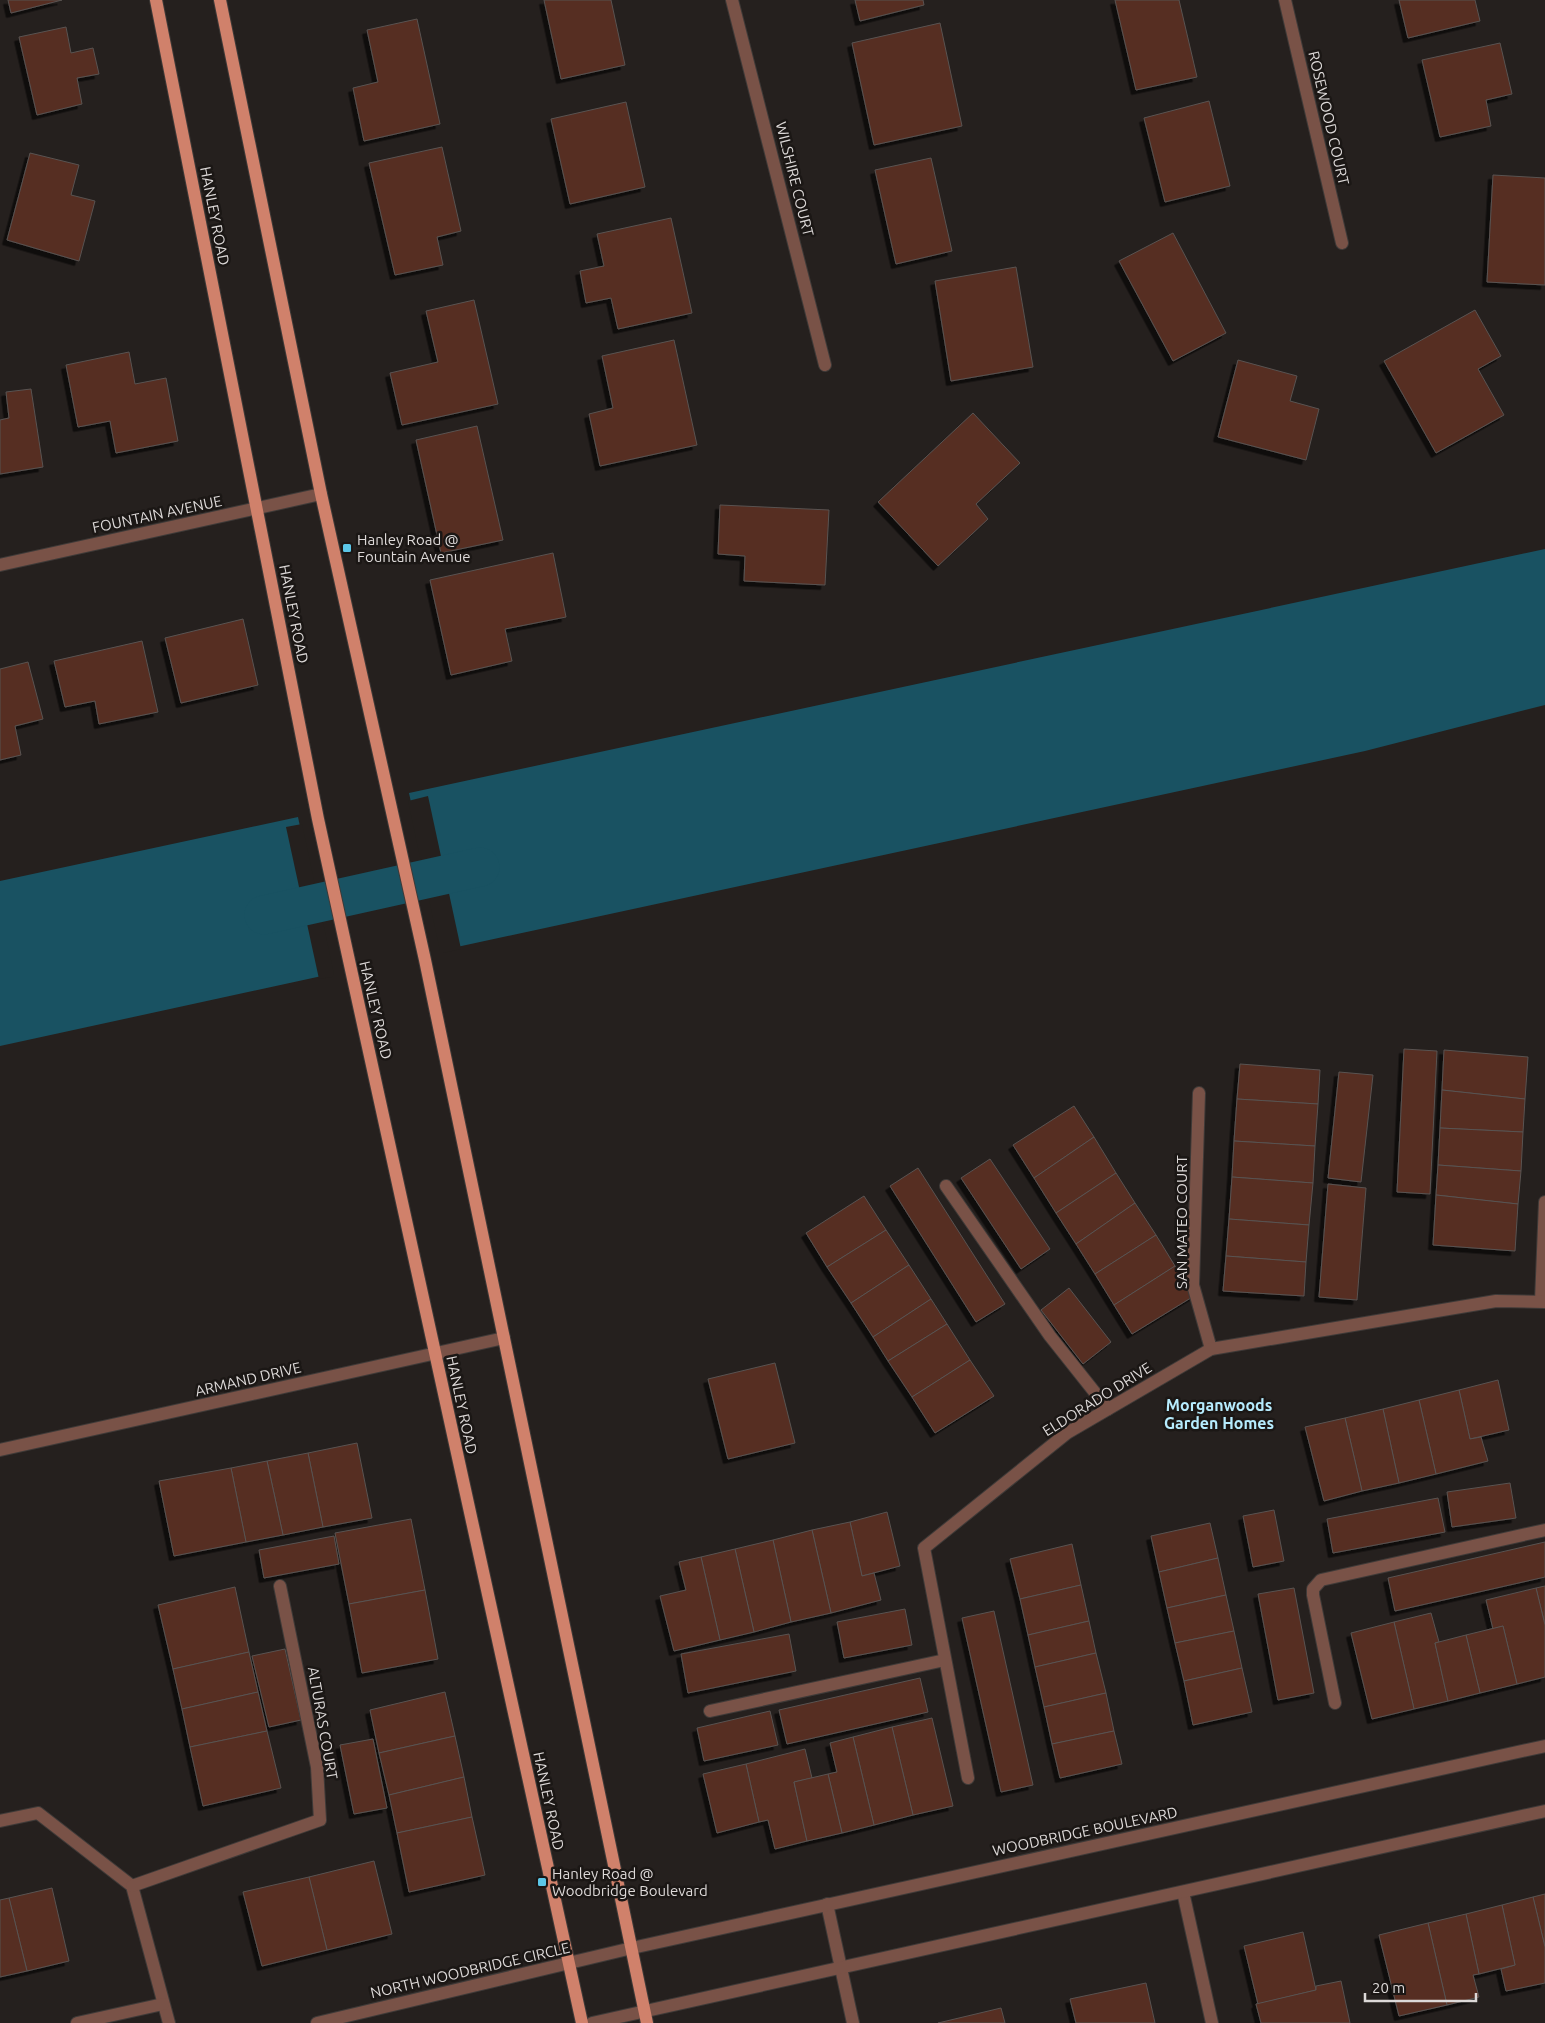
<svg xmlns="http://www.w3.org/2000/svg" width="1545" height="2023" font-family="Ubuntu,sans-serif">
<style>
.water{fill:#195262}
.pier{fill:#25201e}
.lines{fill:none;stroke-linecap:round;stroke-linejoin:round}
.canal{stroke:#195262;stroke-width:39}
.building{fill:#562d22;stroke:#595351;filter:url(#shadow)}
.minor-casing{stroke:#3f3a38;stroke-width:14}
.major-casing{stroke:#3f3a38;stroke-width:14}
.minor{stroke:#795247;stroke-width:12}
.major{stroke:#d0816b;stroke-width:12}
.poi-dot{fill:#5cc7e8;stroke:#1b1715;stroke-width:2}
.labels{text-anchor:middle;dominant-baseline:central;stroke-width:5;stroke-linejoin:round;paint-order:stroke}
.street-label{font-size:15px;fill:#ddd9d8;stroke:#1b1715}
.poi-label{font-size:15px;fill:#ddd9d8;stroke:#1b1715;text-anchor:start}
.neighbourhood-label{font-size:16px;font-weight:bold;fill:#b6ecfe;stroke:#1b1715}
</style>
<defs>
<filter id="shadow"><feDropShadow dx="-4.5" dy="4.5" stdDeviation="0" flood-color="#0009"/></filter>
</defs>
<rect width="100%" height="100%" fill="#25201e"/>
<g class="water">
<path d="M1545,549V705L1365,751L443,950L409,793Z"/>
<path d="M298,817L331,974L0,1046V881Z"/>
</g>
<g class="pier">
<path d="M428,796L461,949L443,953L440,951L408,801Z"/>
<path d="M302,824L334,974L332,977L319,979L286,827Z"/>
</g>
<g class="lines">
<path class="canal" d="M264,915L480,867"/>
</g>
<g class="building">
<path d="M8,0H62L11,13Z"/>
<path d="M544,0H611L625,65L561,79Z"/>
<path d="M855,0H923L924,5L860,21Z"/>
<path d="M1115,0H1179L1197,77L1136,90Z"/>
<path d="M1399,0H1475L1480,21L1408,38Z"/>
<path d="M417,19L440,124L364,141L353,88L378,82L367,30Z"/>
<path d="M940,23L962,126L874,145L852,43Z"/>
<path d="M66,27L71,53L93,48L99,74L77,78L82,104L37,115L19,37Z"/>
<path d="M1500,43L1512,94L1486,100L1491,126L1440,137L1422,60Z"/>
<path d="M1209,101L1230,186L1165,202L1144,118Z"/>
<path d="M626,102L645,187L570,204L551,119Z"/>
<path d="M442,147L461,231L437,237L443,265L395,275L369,163Z"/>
<path d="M30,153L79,165L71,195L95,201L79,261L7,240Z"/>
<path d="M931,158L952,251L896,264L875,170Z"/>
<path d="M1493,175L1545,178V285L1487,282Z"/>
<path d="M671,218L692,313L618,329L611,298L586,303L580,271L604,266L597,234Z"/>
<path d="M1173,233L1226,333L1173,361L1119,261Z"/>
<path d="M1016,267L1033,367L951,381L935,281Z"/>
<path d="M474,300L498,404L402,425L390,373L438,362L426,311Z"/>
<path d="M1475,310L1501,356L1478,369L1504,415L1436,453L1384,361Z"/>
<path d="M674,340L697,445L600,466L589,414L613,408L602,356Z"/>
<path d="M129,352L135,384L166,378L178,441L116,453L110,421L78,427L66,365Z"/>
<path d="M1238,360L1297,376L1290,401L1319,409L1306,460L1218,437Z"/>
<path d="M31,389L43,467L0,474V420L9,418L6,392Z"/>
<path d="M973,413L1020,463L976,504L988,519L938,566L878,502Z"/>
<path d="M477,426L503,540L441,553L416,440Z"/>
<path d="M720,505L829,510L825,585L744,581L745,556L718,554Z"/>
<path d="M553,553L566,617L505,629L512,661L451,675L430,580Z"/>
<path d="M243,619L258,685L181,703L165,638Z"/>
<path d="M142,641L158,712L99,724L95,701L65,707L54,661Z"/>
<path d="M28,662L43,719L15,726L21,755L0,760V669Z"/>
<path d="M1404,1049L1437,1051L1430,1194L1397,1192Z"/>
<path d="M1444,1050L1528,1057L1525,1099L1442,1090Z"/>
<path d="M1240,1064L1320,1070L1318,1104L1237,1099Z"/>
<path d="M1339,1072L1373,1075L1361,1182L1328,1178Z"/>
<path d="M1442,1090L1525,1099L1523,1132L1440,1128Z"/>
<path d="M1237,1099L1318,1104L1315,1146L1234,1141Z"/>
<path d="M1074,1106L1094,1137L1034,1178L1013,1145Z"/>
<path d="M1440,1128L1523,1132L1521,1171L1438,1165Z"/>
<path d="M1094,1137L1116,1173L1056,1213L1034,1178Z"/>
<path d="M1234,1141L1315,1146L1313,1183L1232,1177Z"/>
<path d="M990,1159L1050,1249L1021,1269L961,1178Z"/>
<path d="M1438,1165L1521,1171L1518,1204L1436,1195Z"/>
<path d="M918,1168L1005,1304L976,1322L890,1186Z"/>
<path d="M1116,1173L1135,1203L1076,1244L1056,1213Z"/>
<path d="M1232,1177L1313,1183L1309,1225L1229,1219Z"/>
<path d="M1328,1184L1366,1188L1357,1300L1319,1297Z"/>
<path d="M1436,1195L1518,1204L1515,1251L1433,1245Z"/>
<path d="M864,1196L886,1230L827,1267L806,1233Z"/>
<path d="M1135,1203L1156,1235L1095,1274L1076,1244Z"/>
<path d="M1229,1219L1309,1225L1306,1262L1226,1256Z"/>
<path d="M886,1230L909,1265L851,1303L827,1267Z"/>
<path d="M1156,1235L1175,1266L1114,1305L1095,1274Z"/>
<path d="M1226,1256L1306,1262L1304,1296L1223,1291Z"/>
<path d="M909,1265L931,1299L873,1337L851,1303Z"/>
<path d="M1175,1266L1194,1296L1132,1334L1114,1305Z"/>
<path d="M1069,1288L1111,1342L1083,1364L1041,1310Z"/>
<path d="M931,1299L947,1324L888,1361L873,1337Z"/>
<path d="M947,1324L970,1360L912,1397L888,1361Z"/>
<path d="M970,1360L994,1396L935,1433L912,1397Z"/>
<path d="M775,1363L795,1443L728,1459L708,1379Z"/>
<path d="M1498,1380L1509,1430L1470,1439L1459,1390Z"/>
<path d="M1459,1390L1470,1439L1481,1437L1488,1461L1436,1474L1419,1400Z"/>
<path d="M1419,1400L1436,1474L1399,1483L1383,1409Z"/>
<path d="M1383,1409L1399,1483L1362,1491L1345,1418Z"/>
<path d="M1345,1418L1362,1491L1324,1501L1305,1427Z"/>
<path d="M357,1443L372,1518L323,1527L308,1453Z"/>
<path d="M308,1453L323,1527L283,1535L267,1461Z"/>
<path d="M267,1461L283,1535L246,1542L231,1468Z"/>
<path d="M231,1468L246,1542L174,1556L159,1481Z"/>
<path d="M1510,1483L1516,1518L1452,1527L1447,1492Z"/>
<path d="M1438,1498L1445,1532L1333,1553L1327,1519Z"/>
<path d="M1274,1510L1284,1561L1253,1567L1243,1516Z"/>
<path d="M887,1512L900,1566L862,1576L850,1522Z"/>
<path d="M411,1519L425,1590L349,1604L335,1533Z"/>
<path d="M850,1522L862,1576L874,1573L881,1600L831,1613L812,1530Z"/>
<path d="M1210,1523L1218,1558L1159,1572L1151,1536Z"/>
<path d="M812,1530L831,1613L791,1622L773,1540Z"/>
<path d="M334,1536L339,1564L264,1578L259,1550Z"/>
<path d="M773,1540L791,1622L754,1632L735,1549Z"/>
<path d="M1545,1542V1577L1395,1611L1388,1578Z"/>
<path d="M1072,1544L1081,1585L1020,1599L1010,1559Z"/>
<path d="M735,1549L754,1632L720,1640L701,1557Z"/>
<path d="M701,1557L720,1640L674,1651L660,1596L686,1590L679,1562Z"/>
<path d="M1218,1558L1226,1595L1167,1608L1159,1572Z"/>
<path d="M1081,1585L1089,1621L1028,1635L1020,1599Z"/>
<path d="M1545,1586V1625L1536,1588Z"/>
<path d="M235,1587L249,1652L173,1669L158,1605Z"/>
<path d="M1294,1588L1314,1693L1278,1700L1258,1594Z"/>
<path d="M1536,1588L1545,1625V1677L1517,1684L1503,1626L1493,1629L1486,1600Z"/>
<path d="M425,1590L438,1659L362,1673L349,1604Z"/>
<path d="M1226,1595L1234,1631L1175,1643L1167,1608Z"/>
<path d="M905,1609L912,1645L844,1658L837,1622Z"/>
<path d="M994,1611L1033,1785L1001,1792L962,1618Z"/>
<path d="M1431,1613L1439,1642L1435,1643L1448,1701L1414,1709L1394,1622Z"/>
<path d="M1089,1621L1096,1653L1035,1667L1028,1635Z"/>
<path d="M1394,1622L1414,1709L1372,1719L1351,1633Z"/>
<path d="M1503,1626L1517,1684L1480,1693L1466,1635Z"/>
<path d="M1234,1631L1242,1668L1184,1681L1175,1643Z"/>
<path d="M789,1634L796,1671L688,1693L681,1654Z"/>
<path d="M1466,1635L1480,1693L1448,1701L1435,1643Z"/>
<path d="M285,1649L301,1720L269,1727L252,1656Z"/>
<path d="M249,1652L258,1692L182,1709L173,1669Z"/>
<path d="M1096,1653L1106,1693L1044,1707L1035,1667Z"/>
<path d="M1242,1668L1252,1712L1193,1725L1184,1681Z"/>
<path d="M920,1678L928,1712L787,1744L779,1710Z"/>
<path d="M258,1692L267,1731L190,1747L182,1709Z"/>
<path d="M445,1692L455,1736L379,1753L370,1710Z"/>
<path d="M1106,1693L1114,1731L1052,1744L1044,1707Z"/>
<path d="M770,1711L778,1745L704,1761L697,1728Z"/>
<path d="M932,1718L953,1806L913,1815L892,1727Z"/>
<path d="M892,1727L913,1815L874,1825L853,1737Z"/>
<path d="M267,1731L281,1788L203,1806L190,1747Z"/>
<path d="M1114,1731L1122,1764L1060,1778L1052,1744Z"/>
<path d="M455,1736L464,1777L389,1795L379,1753Z"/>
<path d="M853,1737L874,1825L842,1833L828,1774L837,1772L830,1743Z"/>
<path d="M373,1739L387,1808L354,1814L340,1745Z"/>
<path d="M805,1749L812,1778L794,1782L807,1841L775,1849L768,1820L759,1822L746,1764Z"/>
<path d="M746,1764L759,1822L717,1833L703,1774Z"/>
<path d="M828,1774L842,1833L807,1841L794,1782Z"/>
<path d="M464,1777L472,1817L397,1833L389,1795Z"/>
<path d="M472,1817L485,1875L409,1892L397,1833Z"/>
<path d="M374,1861L392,1934L327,1950L309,1877Z"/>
<path d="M309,1877L327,1950L262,1966L243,1892Z"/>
<path d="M52,1888L69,1961L27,1971L9,1898Z"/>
<path d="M1545,1894V1947L1533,1897Z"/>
<path d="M1533,1897L1545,1947V1983L1506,1991L1501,1969L1515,1965L1502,1905Z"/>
<path d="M9,1898L27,1971L0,1977V1900Z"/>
<path d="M1502,1905L1515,1965L1479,1974L1466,1914Z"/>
<path d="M1466,1914L1479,1974L1473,1975L1479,1997L1447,2005L1428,1923Z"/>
<path d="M1428,1923L1447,2005L1399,2016L1379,1935Z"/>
<path d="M1303,1932L1316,1990L1258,2004L1244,1946Z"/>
<path d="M1341,1981L1350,2023H1261L1256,2004L1316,1990V1986Z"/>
<path d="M1146,1983L1155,2023H1076L1070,1999Z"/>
<path d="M1001,2008L1005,2023H938Z"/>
</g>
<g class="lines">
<g class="minor-casing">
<g id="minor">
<path d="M732,0L825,365"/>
<path d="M1285,0L1342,243"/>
<path d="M0,565L321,494"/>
<path d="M1199,1093L1193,1285L1211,1349"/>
<path d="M946,1186L1050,1336L1108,1409"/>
<path d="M1541,1301L1545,1202"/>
<path d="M0,1450L504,1338"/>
<path d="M1335,1703L1313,1595V1589L1321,1580L1545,1530"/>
<path d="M710,1711L945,1660"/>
<path d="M968,1778L924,1548L1067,1433L1211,1349L1496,1301L1545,1302"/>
<path d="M0,1821L38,1813L132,1886L169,2023"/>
<path d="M132,1886L320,1820L317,1767L280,1586"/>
<path d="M1183,1892L1212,2023"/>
<path d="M827,1904L853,2023"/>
<path d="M77,2023L163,2004"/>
<path d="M317,2023L632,1948L1545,1746"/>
<path d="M592,2023L1545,1811"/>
</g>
</g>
<g class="major-casing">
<g id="major">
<path d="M156,0L318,819L582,2023"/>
<path d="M220,0L321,494L425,960L647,2023"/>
</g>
</g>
<use href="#minor" class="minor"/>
<use href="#major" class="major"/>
</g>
<g class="poi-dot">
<rect x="342" y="543" width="10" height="10" rx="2.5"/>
<rect x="537" y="1877" width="10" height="10" rx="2.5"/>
</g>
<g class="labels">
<g class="street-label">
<text transform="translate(1329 118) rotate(77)">ROSEWOOD COURT</text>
<text transform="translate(795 179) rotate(76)">WILSHIRE COURT</text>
<text transform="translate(215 216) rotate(79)">HANLEY ROAD</text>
<text transform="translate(157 514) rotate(-12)">FOUNTAIN AVENUE</text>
<text transform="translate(294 614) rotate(79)">HANLEY ROAD</text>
<text transform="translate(376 1010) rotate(77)">HANLEY ROAD</text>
<text transform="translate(1181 1222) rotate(-90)">SAN MATEO COURT</text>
<text transform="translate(248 1379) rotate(-13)">ARMAND DRIVE</text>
<text transform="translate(1097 1399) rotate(-32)">ELDORADO DRIVE</text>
<text transform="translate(462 1405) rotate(78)">HANLEY ROAD</text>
<text transform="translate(323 1723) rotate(80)">ALTURAS COURT</text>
<text transform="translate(549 1801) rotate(78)">HANLEY ROAD</text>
<text transform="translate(1085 1831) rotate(-12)">WOODBRIDGE BOULEVARD</text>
<text transform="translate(470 1970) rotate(-13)">NORTH WOODBRIDGE CIRCLE</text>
</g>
<g class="poi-label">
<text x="357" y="539">Hanley Road @<tspan x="357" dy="17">Fountain Avenue</tspan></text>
<text x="552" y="1873">Hanley Road @<tspan x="552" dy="17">Woodbridge Boulevard</tspan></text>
</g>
<g class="neighbourhood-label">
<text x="1219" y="1405">Morganwoods<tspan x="1219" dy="18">Garden Homes</tspan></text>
</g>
</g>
<path d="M1365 1993v8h111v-8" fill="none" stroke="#ddd9d8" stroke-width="2.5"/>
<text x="1372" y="1993" font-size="15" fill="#ddd9d8" stroke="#1b1715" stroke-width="4" paint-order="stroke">20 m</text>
</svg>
